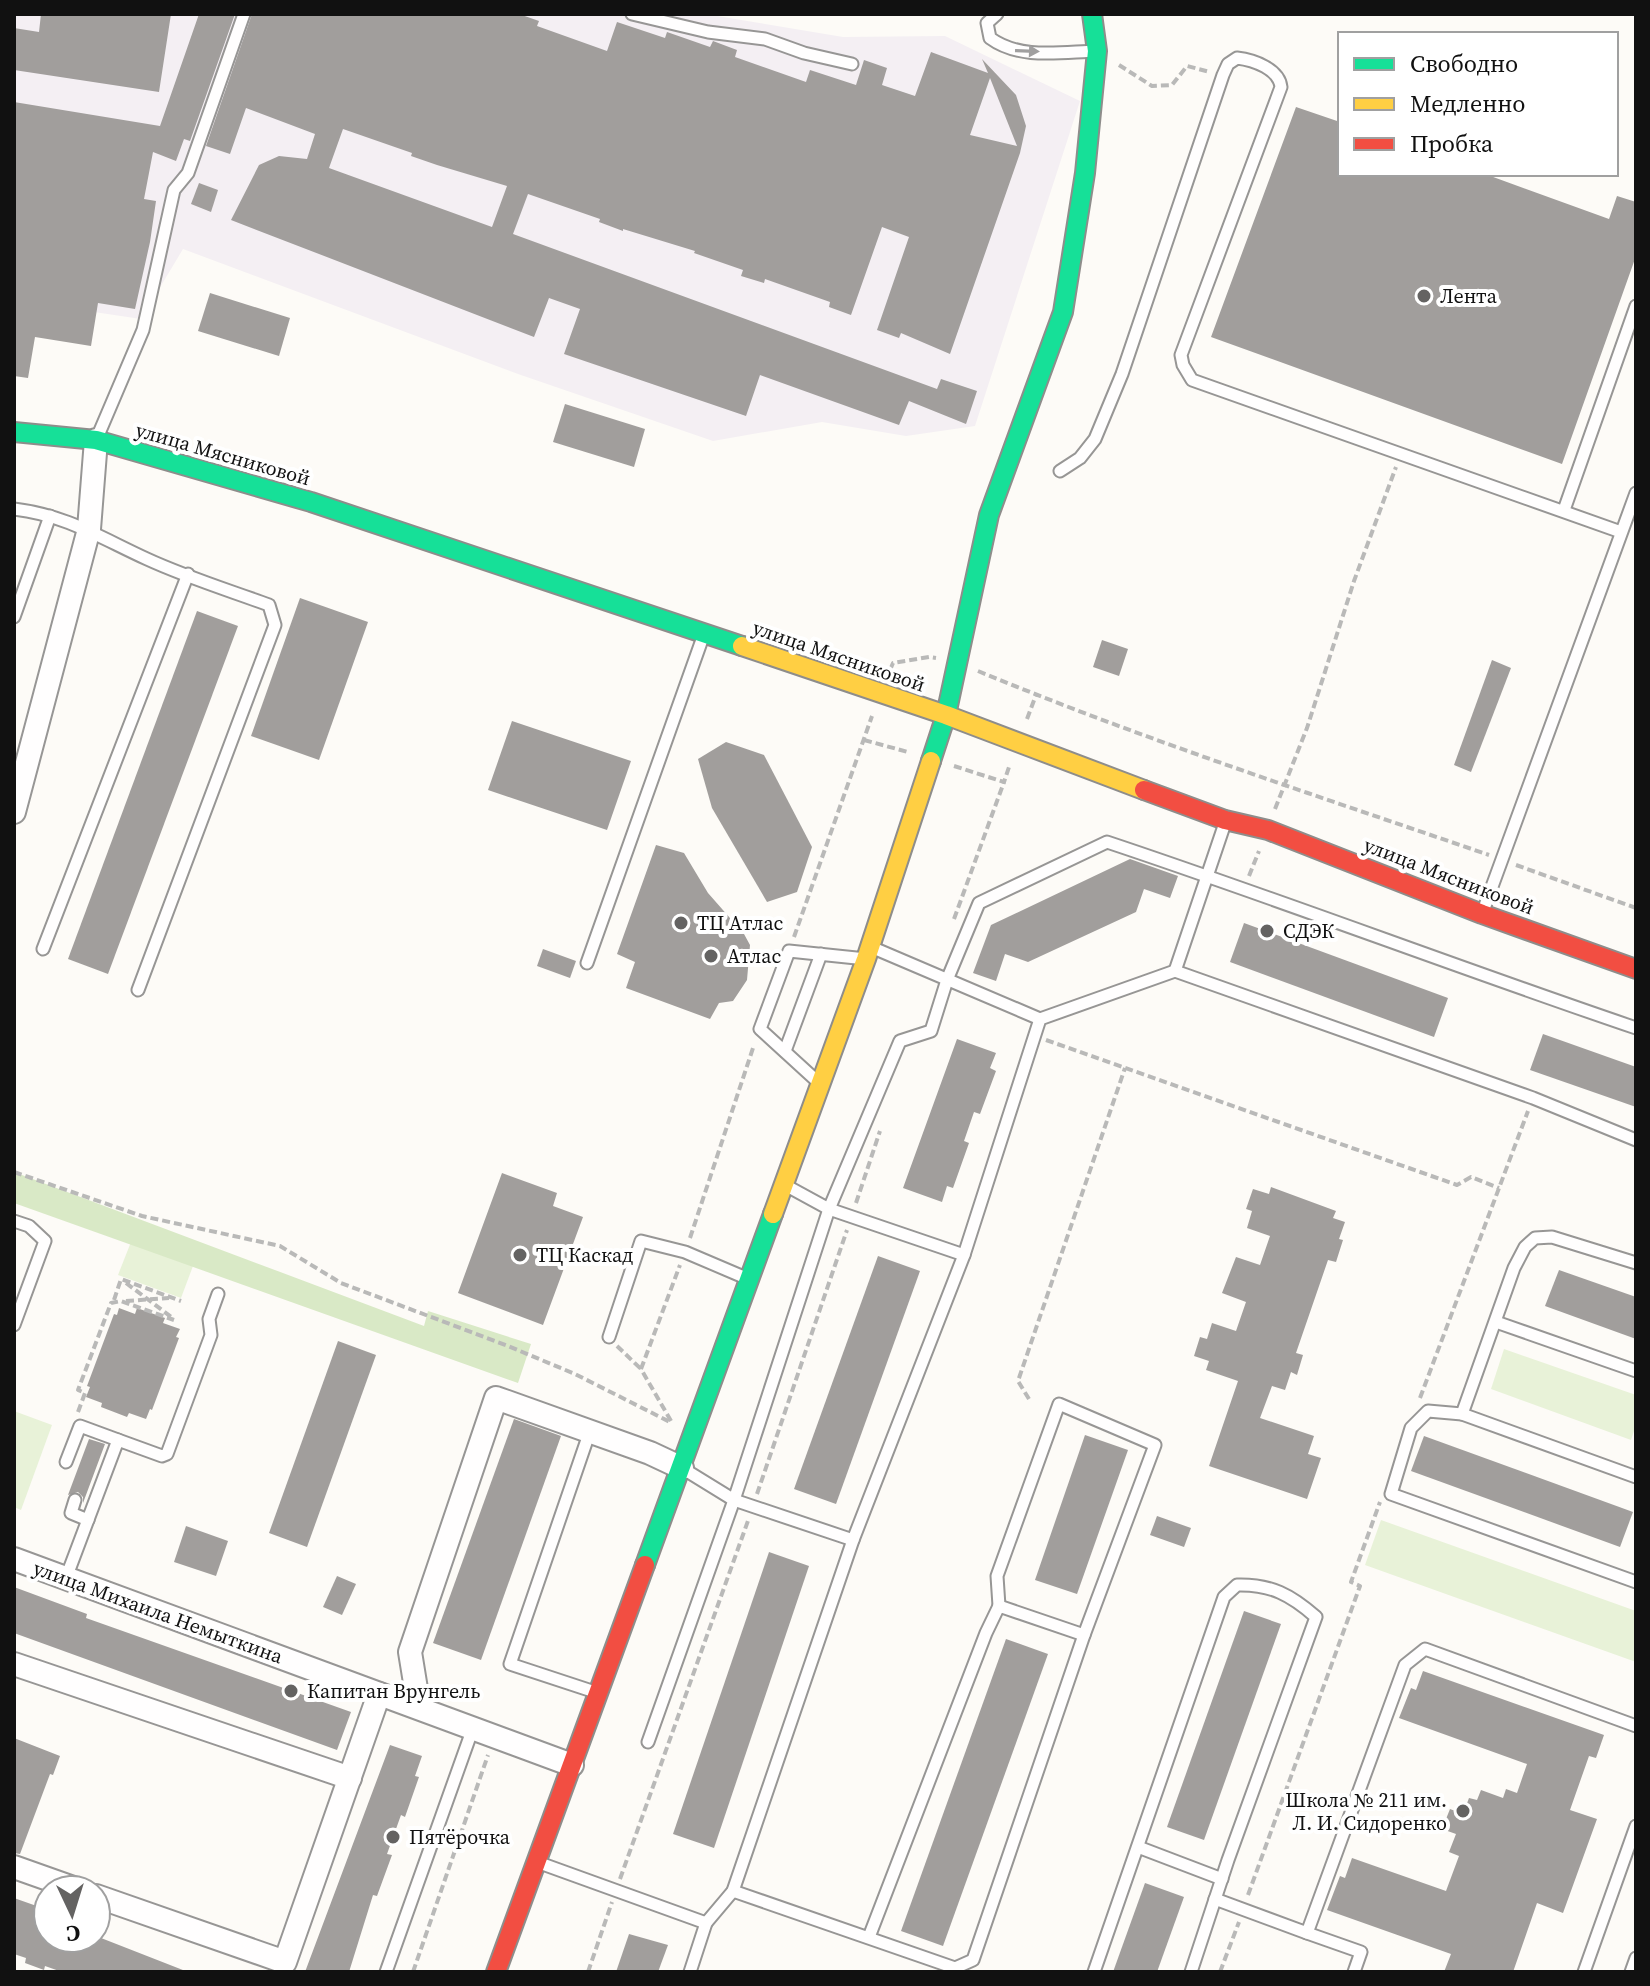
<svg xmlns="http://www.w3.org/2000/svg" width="1650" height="1986" font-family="'Source Serif 4',serif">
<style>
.industrial{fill:#f4eff3}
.green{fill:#e8f2d8}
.forest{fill:#d9e9c6}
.building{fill:#a19e9c;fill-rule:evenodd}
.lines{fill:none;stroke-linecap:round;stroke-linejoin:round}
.lane-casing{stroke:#979695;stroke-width:15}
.street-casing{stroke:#979695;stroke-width:26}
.fast-casing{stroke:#8e8d8b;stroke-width:22}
.slow-casing{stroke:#8e8d8b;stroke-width:22}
.jam-casing{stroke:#8e8d8b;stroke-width:22}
.path{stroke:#b9b9b8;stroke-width:4;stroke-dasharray:8 4;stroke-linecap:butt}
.lane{stroke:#fffefe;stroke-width:11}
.street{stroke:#fffefe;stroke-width:22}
.fast{stroke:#16e098;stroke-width:18}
.slow{stroke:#ffcf43;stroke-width:18}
.jam{stroke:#f24e42;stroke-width:18}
.oneway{fill:#a09f9f}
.poi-dot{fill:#646362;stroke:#fff;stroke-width:3}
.labels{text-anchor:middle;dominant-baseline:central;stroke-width:8;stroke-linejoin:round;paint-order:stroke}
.poi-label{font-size:20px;fill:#111;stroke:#fff;text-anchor:start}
.street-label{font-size:20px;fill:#111;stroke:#fff}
</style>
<rect width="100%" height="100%" fill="#fdfbf7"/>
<path class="industrial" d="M14,14H705L843,37L945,36L1080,101L975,426L906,436L822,422L713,441L518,374L183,249L141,319L14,300Z"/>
<g class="green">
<path d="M131,1242L193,1266L181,1298L118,1275Z"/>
<path d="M1504,1349L1636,1395V1425L1631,1440L1491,1389Z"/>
<path d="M14,1411L52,1425L21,1510L14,1507Z"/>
<path d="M1381,1520L1636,1611V1662L1365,1565Z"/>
</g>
<path class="forest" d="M14,1172L424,1326L428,1311L531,1344L518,1383L14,1203Z"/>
<g class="building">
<path d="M41,14H171L159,92L14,70V28L39,32Z"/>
<path d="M199,14H235L190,141L184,139L176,161L153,152L144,199L156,201L150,242L135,309L98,303L91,346L35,337L28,378L14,376V102L160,126Z"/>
<path d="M252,14H519L539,21L537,26L607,51L617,22L665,38L667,32L710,47L713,41L737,50L735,57L806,82L810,70L856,85L864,60L887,68L882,85L915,96L931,52L988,73L982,59L1016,95L1026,126L1020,153L950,354L901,333L899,338L877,330L909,237L882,227L851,315L829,307L830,302L765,279L764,283L741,276L743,270L694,253L695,251L623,229V231L599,222L600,219L528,194L513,234L937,389L941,379L977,391L966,424L909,401L899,425L760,375L746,416L564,354L580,309L549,298L534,337L231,220L259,165L279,156L307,159L315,134L246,108L230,154L206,146ZM990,78L1017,146L970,135ZM343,129L412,153L411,156L437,165L507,186L492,227L329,168Z"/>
<path d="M1296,107L1340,122V174H1485L1609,219L1617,196L1636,202V256L1562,464L1211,337Z"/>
<path d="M199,183L218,190L211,212L191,204Z"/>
<path d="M210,293L290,318L279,356L198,331Z"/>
<path d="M565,404L645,429L634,467L553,442Z"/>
<path d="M300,598L368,622L319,760L251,736Z"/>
<path d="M197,611L238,626L108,974L68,959Z"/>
<path d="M1102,640L1128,649L1119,676L1093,667Z"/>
<path d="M1492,660L1511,668L1471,772L1454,765Z"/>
<path d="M512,721L631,761L607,830L488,790Z"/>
<path d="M726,742L764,755L812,847L797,892L767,902L712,808L698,759Z"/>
<path d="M656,845L684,853L708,893L744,934L750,945L747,980L733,1001L719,1003L710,1019L626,988L635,962L617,954Z"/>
<path d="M1130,859L1178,876L1170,898L1144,889L1136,912L1028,962L1005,954L996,981L973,973L991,925Z"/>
<path d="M1244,923L1448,998L1434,1037L1230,962Z"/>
<path d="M543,949L576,961L570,978L537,966Z"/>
<path d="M1543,1034L1636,1067V1107L1530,1070Z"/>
<path d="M957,1039L996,1053L990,1068L996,1071L980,1114L974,1112L964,1141L969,1143L953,1188L947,1186L942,1202L903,1188Z"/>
<path d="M502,1173L557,1193L553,1206L583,1217L543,1325L458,1293Z"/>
<path d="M1271,1187L1336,1211L1333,1218L1345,1222L1339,1239L1343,1240L1336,1262L1328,1260L1296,1353L1303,1355L1297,1375L1291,1372L1285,1390L1272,1386L1260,1418L1314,1436L1308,1454L1321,1458L1307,1499L1209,1466L1238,1381L1206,1370L1209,1361L1194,1356L1200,1337L1207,1339L1212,1323L1236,1331L1246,1302L1222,1293L1236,1257L1260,1265L1270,1236L1247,1228L1252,1211L1246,1209L1253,1189L1269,1194Z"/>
<path d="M878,1256L920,1271L836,1504L794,1489Z"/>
<path d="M1559,1270L1636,1297V1339L1545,1306Z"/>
<path d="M119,1308L135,1314L137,1308L165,1318L163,1323L180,1329L176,1337L179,1338L152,1410L150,1409L146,1419L129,1413L127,1417L101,1407L102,1403L86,1397L90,1387L87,1386L114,1314L117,1315Z"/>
<path d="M338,1341L376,1355L307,1547L269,1533Z"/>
<path d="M514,1419L561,1436L481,1660L433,1643Z"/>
<path d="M1085,1435L1128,1450L1077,1594L1035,1580Z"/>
<path d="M1424,1436L1633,1512L1620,1547L1411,1471Z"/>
<path d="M89,1439L105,1444L83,1503V1497L78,1492L68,1495Z"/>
<path d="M1157,1516L1191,1528L1184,1547L1150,1535Z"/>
<path d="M186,1526L228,1541L216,1576L174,1562Z"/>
<path d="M769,1552L809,1566L714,1848L673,1834Z"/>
<path d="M337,1576L356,1584L342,1615L323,1607Z"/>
<path d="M14,1587L87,1614L86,1618L351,1712L337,1750L14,1633Z"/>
<path d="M1244,1611L1281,1624L1204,1840L1167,1827Z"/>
<path d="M1006,1639L1048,1654L943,1946L901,1931Z"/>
<path d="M1423,1671L1604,1735L1596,1758L1589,1756L1570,1810L1597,1819L1563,1913L1537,1903L1513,1972H1444L1451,1954L1327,1910L1340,1876L1345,1878L1352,1858L1446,1891L1459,1856L1449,1852L1456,1834L1442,1829L1450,1809L1463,1814L1469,1798L1477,1800L1481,1790L1503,1798L1506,1789L1517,1793L1527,1764L1399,1718L1411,1688L1416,1690Z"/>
<path d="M14,1738L60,1756L53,1775L50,1774L20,1854L14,1853Z"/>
<path d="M390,1745L422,1756L415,1776L419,1777L405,1817L401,1815L387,1854L392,1855L377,1896L373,1895L349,1972H305Z"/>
<path d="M1145,1883L1184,1897L1157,1972H1113Z"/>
<path d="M14,1898L48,1910V1938H101L188,1972H62L45,1966L44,1970L25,1963L26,1958L14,1954Z"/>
<path d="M629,1934L668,1945L658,1972H616Z"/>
</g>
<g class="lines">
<g class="lane-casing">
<g id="lane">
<path d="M632,14L708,32L765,39L804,53L852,64"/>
<path d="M997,14L987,23L990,38C1020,60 1061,52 1096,51"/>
<path d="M97,438L143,330L174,190L188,173L244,14"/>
<path d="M1060,471L1080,458L1095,439L1122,374L1223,75L1228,64L1237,58C1254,60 1279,69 1281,87L1181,355L1183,365L1192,380L1621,532"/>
<path d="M14,509C66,515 101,538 147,559C186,577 228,590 269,605L275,625L138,990"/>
<path d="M1564,510L1636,306"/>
<path d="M14,617L50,516"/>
<path d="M1225,823L1175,971L1533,1098L1636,1140"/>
<path d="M1482,914L1636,493"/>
<path d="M871,947L1040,1019"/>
<path d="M43,949L188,574"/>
<path d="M587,963L704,634"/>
<path d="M785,1051L821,954"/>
<path d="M818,1082L760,1029L789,951L866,959"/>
<path d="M785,1185L829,1209L964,1255"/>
<path d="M14,1221L29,1226L45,1241L14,1325"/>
<path d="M1636,1263L1552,1237L1535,1238L1525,1247L1514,1268L1462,1414L1636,1477"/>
<path d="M1496,1322L1636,1371"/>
<path d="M609,1337L641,1241L685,1252L746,1278"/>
<path d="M1462,1414L1428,1411L1411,1428L1391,1494L1636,1582"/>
<path d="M590,1431L510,1664L595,1692"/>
<path d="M66,1462L80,1426L118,1440"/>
<path d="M682,1468L734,1500L853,1540L733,1891L706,1923"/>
<path d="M75,1500L71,1513L88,1520"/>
<path d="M853,1540L964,1255L1040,1019L1175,971"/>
<path d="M66,1578L118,1440L162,1456L167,1454L211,1335L209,1319L218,1294"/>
<path d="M999,1606L997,1576L1059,1404L1155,1445L1084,1635"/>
<path d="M648,1742L734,1500L829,1209L900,1041L931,1031L947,980L979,903L1107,842C1284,901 1459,968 1636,1028"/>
<path d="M1138,1847L1222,1879"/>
<path d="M537,1862L706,1923L690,1972"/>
<path d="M733,1891L955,1968L973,1960L1084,1635L999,1606L986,1633L869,1937"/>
<path d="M1215,1899L1307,1933L1405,1665L1425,1649L1636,1726"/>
<path d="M1307,1933L1361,1952L1354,1972"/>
<path d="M386,1972L473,1728"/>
<path d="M1094,1972L1224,1597L1237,1585C1271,1584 1291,1595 1316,1617L1228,1860L1191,1972"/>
<path d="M1584,1972L1636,1826"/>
<path d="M1631,1972L1636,1958"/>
</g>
</g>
<g class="street-casing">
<g id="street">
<path d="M14,812L89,529L96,440"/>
<path d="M14,1559L572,1765"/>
<path d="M14,1664L350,1778"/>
<path d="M417,1695L410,1652L496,1398L650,1453L682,1468"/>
<path d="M14,1867L79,1890"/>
<path d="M96,1896L285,1962L379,1694"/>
</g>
</g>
<g class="fast-casing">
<g id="fast">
<path d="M14,432L96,440L311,502L742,646"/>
<path d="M931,761L946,715L989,515L1063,312L1085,173L1097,51L1092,14"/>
<path d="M645,1565L773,1214"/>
</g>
</g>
<g class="slow-casing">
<g id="slow">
<path d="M742,646L946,715L1144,790"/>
<path d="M773,1214L866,959L931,761"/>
</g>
</g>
<g class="jam-casing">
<g id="jam">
<path d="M1144,790L1225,820L1268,830L1482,914L1636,969"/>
<path d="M496,1972L645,1565"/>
</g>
</g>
<g class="path">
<path d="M1119,65L1152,86L1172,85L1187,66L1210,72"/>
<path d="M890,670L893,663L929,657L936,658"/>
<path d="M978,671C1145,740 1318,796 1489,855"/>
<path d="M1027,719L1036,695"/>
<path d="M864,740L908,752"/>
<path d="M954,766L1004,782L1010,764"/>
<path d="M1275,809L1307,728L1354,581L1396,467"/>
<path d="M1516,865L1636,908"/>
<path d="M1249,876L1259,851"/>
<path d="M954,919L1004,782"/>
<path d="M794,937L872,716"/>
<path d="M1046,1040L1457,1185L1471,1177L1499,1188"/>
<path d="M14,1172L142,1216L280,1246L341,1283L508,1346L575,1374L670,1422"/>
<path d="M856,1203L880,1131"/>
<path d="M690,1238L754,1045"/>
<path d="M126,1283L174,1319"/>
<path d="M114,1300L121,1279L181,1301"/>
<path d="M126,1301L169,1298"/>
<path d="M617,1346L641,1369"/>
<path d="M1420,1398L1528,1111"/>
<path d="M1029,1399L1018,1381L1125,1068"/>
<path d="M78,1412L85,1393L78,1390L111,1303L121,1301L174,1320"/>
<path d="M671,1421L641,1369L680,1265"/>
<path d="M757,1494L847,1230"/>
<path d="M620,1879L749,1518"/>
<path d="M1248,1895L1360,1586L1351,1582L1380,1502"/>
<path d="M413,1972L488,1755"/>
<path d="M588,1972L612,1902"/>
<path d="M1220,1972L1239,1922"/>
</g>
<use href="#lane" class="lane"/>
<use href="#street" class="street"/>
<use href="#fast" class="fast"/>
<use href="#slow" class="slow"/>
<use href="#jam" class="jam"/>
</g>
<defs><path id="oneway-solid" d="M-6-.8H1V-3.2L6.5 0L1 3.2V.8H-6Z" transform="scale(2)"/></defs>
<use class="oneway" href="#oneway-solid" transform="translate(1027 51) rotate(2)"/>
<g class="poi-dot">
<circle cx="1424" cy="296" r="8"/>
<circle cx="681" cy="923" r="8"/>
<circle cx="1267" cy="931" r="8"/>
<circle cx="711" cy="956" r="8"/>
<circle cx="520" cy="1255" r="8"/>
<circle cx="291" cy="1691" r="8"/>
<circle cx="1463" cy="1811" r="8"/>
<circle cx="393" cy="1837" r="8"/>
</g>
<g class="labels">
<g class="poi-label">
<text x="1440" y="296">Лента</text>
<text x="697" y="923">ТЦ Атлас</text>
<text x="1283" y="931">СДЭК</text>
<text x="727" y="956">Атлас</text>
<text x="536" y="1255">ТЦ Каскад</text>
<text x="307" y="1691">Капитан Врунгель</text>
<text x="1447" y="1800" text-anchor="end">Школа № 211 им.<tspan x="1447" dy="23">Л. И. Сидоренко</tspan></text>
<text x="409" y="1837">Пятёрочка</text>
</g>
<g class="street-label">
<text transform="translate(223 454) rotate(16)">улица Мясниковой</text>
<text transform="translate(839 656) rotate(19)">улица Мясниковой</text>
<text transform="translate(1449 876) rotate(21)">улица Мясниковой</text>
<text transform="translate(158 1612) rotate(20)">улица Михаила Немыткина</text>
</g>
</g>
<rect width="1650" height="1986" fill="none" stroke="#111111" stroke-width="32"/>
<rect x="1338" y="32" width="280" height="144" fill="#ffffff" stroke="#a0a0a0" stroke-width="2"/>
<rect x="1354" y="58" width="40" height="12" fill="#16e098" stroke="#a0a0a0" stroke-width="2"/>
<text x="1410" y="72" font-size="24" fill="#111111">Свободно</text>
<rect x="1354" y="98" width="40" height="12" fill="#ffcf43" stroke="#a0a0a0" stroke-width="2"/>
<text x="1410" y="112" font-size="24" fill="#111111">Медленно</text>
<rect x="1354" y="138" width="40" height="12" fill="#f24e42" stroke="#a0a0a0" stroke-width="2"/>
<text x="1410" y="152" font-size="24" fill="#111111">Пробка</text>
<g transform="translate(72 1914) rotate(176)"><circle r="38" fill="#ffffff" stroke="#a0a0a0" stroke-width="2"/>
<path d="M0-6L14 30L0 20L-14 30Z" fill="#646362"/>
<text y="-12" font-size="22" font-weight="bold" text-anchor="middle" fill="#111111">С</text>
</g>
</svg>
